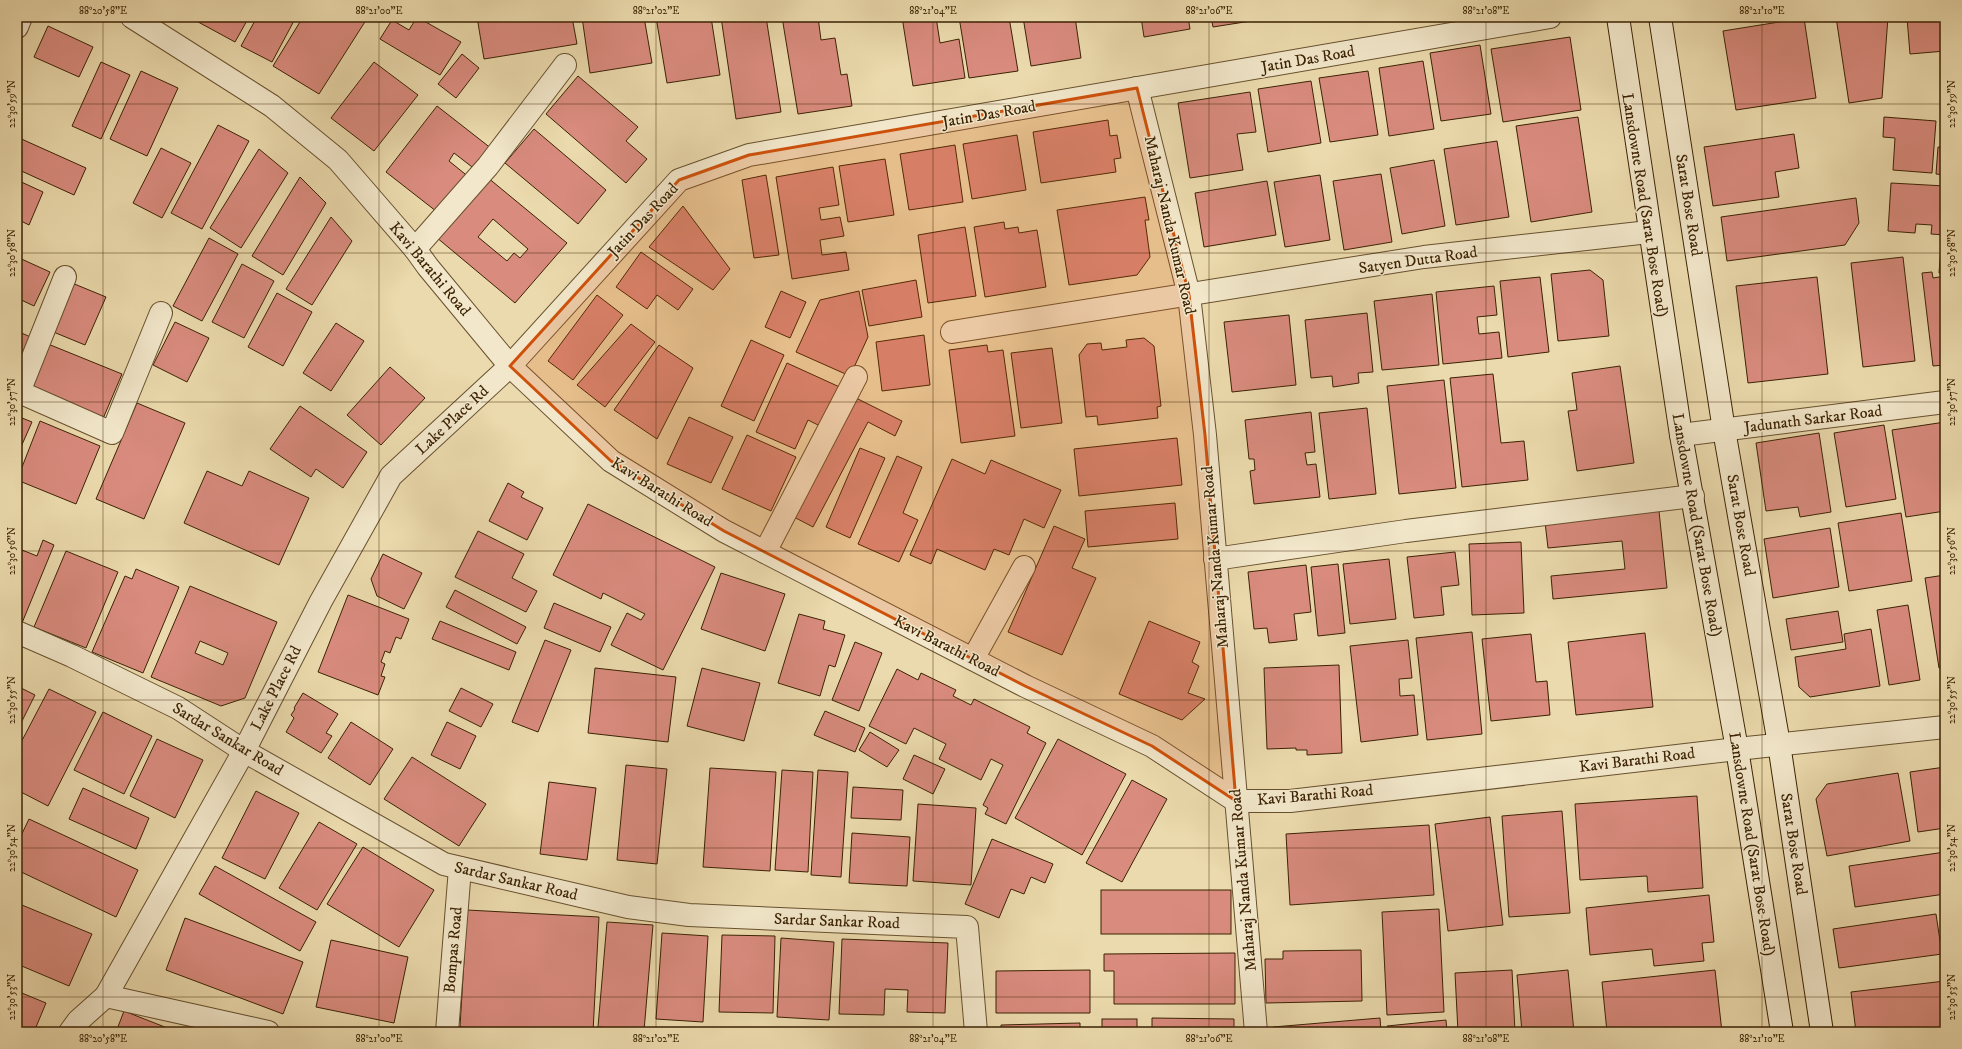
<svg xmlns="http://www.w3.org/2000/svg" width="1962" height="1049" font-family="'IM FELL DW Pica',serif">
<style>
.building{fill:#d98b7e;stroke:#3b2203;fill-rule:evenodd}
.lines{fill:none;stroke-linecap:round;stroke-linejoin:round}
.minor-casing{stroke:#67502e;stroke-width:24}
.secondary-casing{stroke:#3b2203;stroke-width:24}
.minor{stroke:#f2e7ca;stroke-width:22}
.secondary{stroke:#f2e7ca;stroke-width:22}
.marked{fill:#ce510b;fill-opacity:0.2;stroke:#ce510b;stroke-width:3;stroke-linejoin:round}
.ticks{fill:none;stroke:#3b2203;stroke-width:1;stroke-opacity:0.45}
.labels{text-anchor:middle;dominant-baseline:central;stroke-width:3;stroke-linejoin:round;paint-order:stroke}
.street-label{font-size:16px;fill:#3b2203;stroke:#f2e7ca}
.neatline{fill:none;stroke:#3b2203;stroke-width:1.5}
.ticks-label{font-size:10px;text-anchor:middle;fill:#3b2203}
</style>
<rect width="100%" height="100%" fill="#ebdaad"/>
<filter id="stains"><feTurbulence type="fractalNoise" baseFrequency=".005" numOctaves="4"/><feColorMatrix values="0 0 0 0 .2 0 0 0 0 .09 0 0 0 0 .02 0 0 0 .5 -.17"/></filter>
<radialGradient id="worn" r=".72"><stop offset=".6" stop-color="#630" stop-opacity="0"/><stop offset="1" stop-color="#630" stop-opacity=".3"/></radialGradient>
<g class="building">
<path d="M189,17H249L235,42Z"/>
<path d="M257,17H296L272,62L241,46Z"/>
<path d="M303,17H368L319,94L273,66Z"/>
<path d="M417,17L461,42L440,75L380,39L392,20L409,30Z"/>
<path d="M477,17H572L577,44L484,59Z"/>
<path d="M582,17H644L652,63L590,73Z"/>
<path d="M656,17H711L720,75L667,83Z"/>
<path d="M721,17H766L781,112L736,119Z"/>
<path d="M782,17H818L821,40L835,38L841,75L847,74L852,106L798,114Z"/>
<path d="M902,17H936L940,43L959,39L965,78L913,86Z"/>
<path d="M959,17H1009L1018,71L969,78Z"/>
<path d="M1023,17H1075L1081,58L1031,66Z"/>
<path d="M1141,17H1188L1190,29L1144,37Z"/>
<path d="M1211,17H1276L1213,27Z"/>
<path d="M1836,17H1888L1882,98L1849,103Z"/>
<path d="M1945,17V51L1910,54L1907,18Z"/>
<path d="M1804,18L1816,98L1736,110L1723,31Z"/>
<path d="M48,26L93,47L79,77L34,57Z"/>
<path d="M1570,37L1581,110L1503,122L1491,49Z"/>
<path d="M1480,45L1491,114L1441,121L1430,53Z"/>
<path d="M462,54L479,68L456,98L438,84Z"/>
<path d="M1423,61L1434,129L1389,136L1379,68Z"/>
<path d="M101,62L130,75L101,139L72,126Z"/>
<path d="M374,62L418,95L374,151L331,118Z"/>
<path d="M141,71L178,88L147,156L110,139Z"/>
<path d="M1368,71L1378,135L1330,142L1319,78Z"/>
<path d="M578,76L638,127L626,141L647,159L626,183L546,114Z"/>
<path d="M1311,81L1321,143L1268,152L1258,89Z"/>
<path d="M1945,83V108L1942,107Z"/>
<path d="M1250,92L1256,132L1237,134L1243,170L1190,178L1178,103Z"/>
<path d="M437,106L492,149L476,170L454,153L449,161L470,178L441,215L386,172Z"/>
<path d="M1578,117L1592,212L1531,222L1516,126Z"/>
<path d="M1884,117L1936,121L1932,173L1893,170L1895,138L1883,137Z"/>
<path d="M1108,120L1110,136L1117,135L1121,158L1114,159L1116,172L1041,183L1033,132Z"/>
<path d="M218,125L249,141L202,229L171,213Z"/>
<path d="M534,129L606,190L578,224L505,163Z"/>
<path d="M1794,134L1799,168L1775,172L1779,197L1713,206L1704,147Z"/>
<path d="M1017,135L1026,190L972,199L963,144Z"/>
<path d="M17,137L86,168L74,195L17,169Z"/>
<path d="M1497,141L1509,217L1456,225L1444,149Z"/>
<path d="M955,145L963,202L909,210L900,154Z"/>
<path d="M1938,147H1945V175L1936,174Z"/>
<path d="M161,148L191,163L162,218L133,203Z"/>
<path d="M259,149L288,173L241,248L210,228Z"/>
<path d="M885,159L894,215L848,222L839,166Z"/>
<path d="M1434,160L1445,226L1402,234L1390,168Z"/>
<path d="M833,167L839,205L819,208L821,220L840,217L844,236L820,240L822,255L846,252L849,270L792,279L776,177Z"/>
<path d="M1381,174L1392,242L1344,250L1333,181Z"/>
<path d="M766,175L779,255L754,258L742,180Z"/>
<path d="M1320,175L1330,240L1285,247L1274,182Z"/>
<path d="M300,177L326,203L283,275L252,256Z"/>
<path d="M487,177L567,243L515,303L436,237ZM493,219L528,249L520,258L514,253L507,261L478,237Z"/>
<path d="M17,180L43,192L29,225L17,219Z"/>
<path d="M1267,181L1276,235L1204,247L1195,193Z"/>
<path d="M1891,183L1945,186V235L1931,234L1932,225L1916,224L1915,233L1888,231Z"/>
<path d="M1145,197L1149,220H1145L1150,257L1137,275L1069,285L1057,210Z"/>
<path d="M1856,198L1859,223L1845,245L1727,261L1721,217Z"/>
<path d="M683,206L730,269L713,290L649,247Z"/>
<path d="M331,217L352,241L312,305L286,289Z"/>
<path d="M1004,222L1005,229L1018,227L1019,233L1037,230L1046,287L985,297L974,227Z"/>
<path d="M965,227L976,296L928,303L918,235Z"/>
<path d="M209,238L238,254L202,321L173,306Z"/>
<path d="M1941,247H1945V273H1939Z"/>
<path d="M641,252L693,289L678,310L657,295L647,309L616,287Z"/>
<path d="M17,257L50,272L34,306L17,298Z"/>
<path d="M1903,257L1915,361L1863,367L1851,263Z"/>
<path d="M242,264L274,281L244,338L212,322Z"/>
<path d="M1590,270L1603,280L1609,336L1558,341L1551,274Z"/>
<path d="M1932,272L1933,278L1945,276V365L1933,366L1922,273Z"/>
<path d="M1540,277L1549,352L1508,357L1500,281Z"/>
<path d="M1817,277L1828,374L1748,383L1736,286Z"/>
<path d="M916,280L922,317L869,326L862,290Z"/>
<path d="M72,283L106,297L85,345L51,331Z"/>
<path d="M1494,286L1497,315L1477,317L1479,334L1499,332L1502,358L1443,364L1436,292Z"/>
<path d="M781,291L806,302L790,338L765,327Z"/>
<path d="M859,291L868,337L850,376L796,352L820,300Z"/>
<path d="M277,293L312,312L283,366L248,347Z"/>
<path d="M1432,294L1439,365L1382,370L1374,301Z"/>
<path d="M597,295L623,315L573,380L548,361Z"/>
<path d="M1367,313L1373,372L1358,373L1359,383L1333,387L1332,376L1311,378L1305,320Z"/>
<path d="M1289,315L1296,385L1232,392L1224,322Z"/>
<path d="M175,322L209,338L187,382L153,365Z"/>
<path d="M336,323L364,341L331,391L303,373Z"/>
<path d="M631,324L655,342L605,407L577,385Z"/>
<path d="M17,331L35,339L17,379Z"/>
<path d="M924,335L930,385L882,391L876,342Z"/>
<path d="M1144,338L1154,346L1161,406L1157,407L1158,418L1098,425L1097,416L1086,417L1079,355L1087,344L1101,343L1102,350L1127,347L1126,340Z"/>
<path d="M751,340L784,355L754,421L721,406Z"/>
<path d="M48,344L122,374L102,421L29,390Z"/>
<path d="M659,345L693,368L657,439L614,410Z"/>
<path d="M987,345L988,352L1003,350L1015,436L961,443L949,350Z"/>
<path d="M1052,348L1062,423L1021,428L1011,353Z"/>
<path d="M787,363L844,389L826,429L808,420L795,449L756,432Z"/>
<path d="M1620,366L1634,463L1577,471L1568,411L1577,410L1572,373Z"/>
<path d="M390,367L425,398L381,445L347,415Z"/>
<path d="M1493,374L1501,443L1524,441L1528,480L1462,487L1450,378Z"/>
<path d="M1444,380L1456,488L1399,494L1387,386Z"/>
<path d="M852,396L902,421L895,436L868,422L813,527L790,515Z"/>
<path d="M137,403L185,423L144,519L96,499Z"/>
<path d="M300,406L367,452L343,488L316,469L311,477L270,449Z"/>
<path d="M1367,408L1376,494L1329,499L1319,413Z"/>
<path d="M1311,412L1315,452L1305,453L1307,465L1316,464L1320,497L1254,504L1250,471L1255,470L1254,459H1249L1245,420Z"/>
<path d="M17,416L32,422L17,456Z"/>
<path d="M689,417L733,437L711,483L667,464Z"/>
<path d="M40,421L100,446L76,504L17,480Z"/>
<path d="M1945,422V511L1906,517L1892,430Z"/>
<path d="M1884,425L1896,499L1846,507L1834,433Z"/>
<path d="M1819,433L1831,512L1800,517L1798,507L1766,511L1756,443Z"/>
<path d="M747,435L796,457L771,511L722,489Z"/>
<path d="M1177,438L1182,485L1079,496L1074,449Z"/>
<path d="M860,448L885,458L850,538L826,527Z"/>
<path d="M897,456L922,467L903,513L918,520L899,562L858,544Z"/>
<path d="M952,459L985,474L991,460L1061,490L1044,528L1024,519L1009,555L994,549L985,570L937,549L931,564L910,555Z"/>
<path d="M207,471L242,486L249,471L309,498L279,565L184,523Z"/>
<path d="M508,483L524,492L521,497L543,508L527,540L489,521Z"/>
<path d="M1175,503L1178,539L1088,547L1085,511Z"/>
<path d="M588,504L715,567L663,670L611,645L627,613L641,620L645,614L603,593L601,599L553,575Z"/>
<path d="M1659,511L1667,588L1553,599L1551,576L1625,569L1622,541L1548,548L1545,522Z"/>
<path d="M1901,513L1912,581L1849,591L1838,523Z"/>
<path d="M1054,526L1085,539L1072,568L1096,578L1062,655L1008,632Z"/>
<path d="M1830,528L1839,587L1773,598L1764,539Z"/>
<path d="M478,531L524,554L512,578L537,591L526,612L455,577Z"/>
<path d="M43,540L54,545L22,623L17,621V548L37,556Z"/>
<path d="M1521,542L1524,613L1472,615L1469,544Z"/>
<path d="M66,551L118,572L86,648L34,627Z"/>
<path d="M1455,552L1459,585L1441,587L1444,615L1414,618L1407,557Z"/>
<path d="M383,554L422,573L404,609L377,596L371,579Z"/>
<path d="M1389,559L1396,619L1350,624L1343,564Z"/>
<path d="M1338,564L1345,633L1318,636L1311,567Z"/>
<path d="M1306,565L1311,612L1294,614L1297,640L1269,643L1267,628L1254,629L1248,572Z"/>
<path d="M136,569L179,587L143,673L92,652L125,576L132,579Z"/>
<path d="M721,573L785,594L765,651L701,629Z"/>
<path d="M1945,575V667L1939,668L1925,578Z"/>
<path d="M190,586L277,622L245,698L221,706L151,677ZM200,641L228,653L223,665L195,653Z"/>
<path d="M455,590L526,627L517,644L446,607Z"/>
<path d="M348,595L409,619L401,639L396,637L390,653L385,651L381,662L385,664L381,676L385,677L378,695L318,672Z"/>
<path d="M554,603L611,627L600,652L544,628Z"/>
<path d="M1908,605L1920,680L1889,685L1877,610Z"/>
<path d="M1838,611L1843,642L1791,650L1786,619Z"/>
<path d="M799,614L825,621L823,629L845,635L835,667L829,665L820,696L778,683Z"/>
<path d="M440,621L516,652L509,670L432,639Z"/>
<path d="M1149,621L1200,642L1192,662L1199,666L1188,693L1205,699L1182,720L1119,694Z"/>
<path d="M1871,629L1880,686L1810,697L1799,687L1795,657L1846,649L1844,634Z"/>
<path d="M1472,632L1482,734L1427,740L1416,638Z"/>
<path d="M1645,633L1653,707L1576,715L1568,642Z"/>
<path d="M1531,634L1536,682L1547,681L1550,715L1491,721L1482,639Z"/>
<path d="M545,640L571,650L538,732L512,722Z"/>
<path d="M1408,640L1412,678L1399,679L1400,696L1414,695L1418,735L1361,742L1350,646Z"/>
<path d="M855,642L882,653L859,711L832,700Z"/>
<path d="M1339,665L1342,753L1307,755V750H1296V748L1267,749L1264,668Z"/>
<path d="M595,668L676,677L668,742L588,733Z"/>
<path d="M702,668L760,683L744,741L687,726Z"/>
<path d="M897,669L918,680L921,673L956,690L953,696L971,705L974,699L1030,727L1027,733L1046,743L1006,824L985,814L988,808L983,805L1003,765L991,759L981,780L939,759L946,744L914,728L906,744L869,726Z"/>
<path d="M17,686L35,695L17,731Z"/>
<path d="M461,688L493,704L481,727L449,711Z"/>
<path d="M49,689L96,712L48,806L17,790V750Z"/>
<path d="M303,693L338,714L326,733L332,736L321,753L286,732L294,718L291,715L295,709L294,708Z"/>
<path d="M825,711L865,728L855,752L814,735Z"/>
<path d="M103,712L152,736L124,794L74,770Z"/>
<path d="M351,722L393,749L370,785L328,758Z"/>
<path d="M447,722L476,736L460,769L431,755Z"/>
<path d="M870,732L899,750L887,767L859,750Z"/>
<path d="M157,739L203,760L175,818L130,796Z"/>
<path d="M1058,739L1126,774L1082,855L1015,818Z"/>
<path d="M914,755L945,769L933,794L903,779Z"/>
<path d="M412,757L486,804L459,846L384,799Z"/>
<path d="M626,765L667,769L657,864L617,860Z"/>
<path d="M1945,767V828L1918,832L1910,772Z"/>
<path d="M710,768L776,772L770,871L703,867Z"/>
<path d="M782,770L813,772L808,872L775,870Z"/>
<path d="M818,770L848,772L841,877L811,875Z"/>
<path d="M1898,773L1910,841L1827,856L1816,799L1827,784Z"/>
<path d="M1132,780L1167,799L1122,882L1086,863Z"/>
<path d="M549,782L596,788L587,860L540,854Z"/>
<path d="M853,787L903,790L901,820L851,818Z"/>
<path d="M83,788L149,818L136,849L69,819Z"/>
<path d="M256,791L299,813L265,879L222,858Z"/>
<path d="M1697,796L1703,888L1648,892L1647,876L1580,880L1575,804Z"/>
<path d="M918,804L976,808L971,885L913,881Z"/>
<path d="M1562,811L1570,913L1509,917L1502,816Z"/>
<path d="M1490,817L1503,925L1448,931L1435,824Z"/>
<path d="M29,819L138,870L116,917L17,870V844Z"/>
<path d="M319,822L357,844L317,910L279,888Z"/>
<path d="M1429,825L1434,895L1290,905L1286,834Z"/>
<path d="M852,833L910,837L907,886L849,883Z"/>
<path d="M992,839L1053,864L1045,883L1031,877L1024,894L1011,889L999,918L965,904Z"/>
<path d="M363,847L434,890L399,947L327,904Z"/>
<path d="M1945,852V894L1855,907L1849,866Z"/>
<path d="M215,866L316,922L300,951L199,894Z"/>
<rect x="1101" y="890" width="130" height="44"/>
<path d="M1709,895L1714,942L1702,943L1704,961L1654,966L1652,949L1590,955L1586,908Z"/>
<path d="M17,903L92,934L69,986L17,964Z"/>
<path d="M1439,909L1444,1012L1387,1015L1382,912Z"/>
<path d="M467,910L599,917L593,1032H538L460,1027Z"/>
<path d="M1936,914L1942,954L1839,968L1833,929Z"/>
<path d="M185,918L303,962L283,1014L166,970Z"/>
<path d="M607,922L653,925L644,1031L598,1027Z"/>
<path d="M662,933L708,936L703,1022L656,1019Z"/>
<path d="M722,935L775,936L773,1013L719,1012Z"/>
<path d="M781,938L834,942L829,1020L777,1017Z"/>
<path d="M842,939L948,943L945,1013L907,1012L908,990L885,989L884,1015L839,1014Z"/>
<path d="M331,940L408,957L394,1023L316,1007Z"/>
<path d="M1361,950L1362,1001L1266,1003L1265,959H1283V951Z"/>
<path d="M1235,953V1004H1114V971H1104V954Z"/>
<path d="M1090,970V1013H996V971Z"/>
<path d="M1512,970L1515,1032H1458L1455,973Z"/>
<path d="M1568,970L1574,1032H1522L1517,975Z"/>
<path d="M1715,970L1722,1032H1607L1602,982Z"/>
<path d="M1945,981V1032H1856L1851,992Z"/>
<path d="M17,991L46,1003L34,1032H17Z"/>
<path d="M124,1011L175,1031V1032H116Z"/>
<path d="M1152,1018L1234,1019V1032H1152Z"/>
<path d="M1380,1018L1381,1032H1274L1273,1027Z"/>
<rect x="1102" y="1019" width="35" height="13"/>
<path d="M1446,1020L1447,1032H1387V1026Z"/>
<path d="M1080,1023V1032H1001V1025Z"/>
</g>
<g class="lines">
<g class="minor-casing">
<g id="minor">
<path d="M132,17L272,106L338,160L415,249L428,267L510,366L611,461L724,531L1025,686L1152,746L1236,801H1290L1737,749L1945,727"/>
<path d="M17,27L21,17"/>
<path d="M1137,88L1189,295L1205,435L1256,1032"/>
<path d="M415,249L488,166L565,65"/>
<path d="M952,332L1424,257L1649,232"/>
<path d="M17,391L112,433L161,313"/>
<path d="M19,392L65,277"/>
<path d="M1681,435L1945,402"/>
<path d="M765,552L856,377"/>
<path d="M1215,559L1406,531L1693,496"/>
<path d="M17,632L72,656L178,708L244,751L444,864L628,907L689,915L967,927L976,1032"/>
<path d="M973,659L1024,567"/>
<path d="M106,996L268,1032"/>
<path d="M70,1032L78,1021L106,996L244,751L321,601L391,476L510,366L679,180L749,155L1550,17"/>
<path d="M447,1032L460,868"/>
</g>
</g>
<g class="secondary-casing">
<g id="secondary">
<path d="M1618,17L1681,435L1737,749L1782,1032"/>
<path d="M1660,17L1724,430L1779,744L1822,1032"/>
</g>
</g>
<use href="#minor" class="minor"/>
<use href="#secondary" class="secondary"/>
</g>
<path class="marked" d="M1137,88L1189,295L1205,435L1236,801L1152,746L1025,686L724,531L611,461L510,366L679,180L749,155Z"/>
<path class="ticks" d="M103,17V1032M379,17V1032M656,17V1032M933,17V1032M1209,17V1032M1486,17V1032M1762,17V1032M17,104H1945M17,253H1945M17,402H1945M17,551H1945M17,700H1945M17,848H1945M17,997H1945"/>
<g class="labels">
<g class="street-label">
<text transform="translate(1308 59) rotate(-10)">Jatin Das Road</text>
<text transform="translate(989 114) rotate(-10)">Jatin Das Road</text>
<text transform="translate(1645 205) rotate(81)">Lansdowne Road (Sarat Bose Road)</text>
<text transform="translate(1689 205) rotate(81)">Sarat Bose Road</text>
<text transform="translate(643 220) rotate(-47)">Jatin Das Road</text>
<text transform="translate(1170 225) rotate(77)">Maharaj Nanda Kumar Road</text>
<text transform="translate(1418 260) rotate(-8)">Satyen Dutta Road</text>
<text transform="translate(430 269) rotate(50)">Kavi Barathi Road</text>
<text transform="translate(1813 419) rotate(-7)">Jadunath Sarkar Road</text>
<text transform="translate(452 420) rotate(-43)">Lake Place Rd</text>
<text transform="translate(662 492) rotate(32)">Kavi Barathi Road</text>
<text transform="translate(1697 525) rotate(80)">Lansdowne Road (Sarat Bose Road)</text>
<text transform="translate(1741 525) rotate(80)">Sarat Bose Road</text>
<text transform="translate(1215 557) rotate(-95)">Maharaj Nanda Kumar Road</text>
<text transform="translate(947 646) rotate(27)">Kavi Barathi Road</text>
<text transform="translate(276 688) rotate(-63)">Lake Place Rd</text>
<text transform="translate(228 739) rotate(31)">Sardar Sankar Road</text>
<text transform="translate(1637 760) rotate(-7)">Kavi Barathi Road</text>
<text transform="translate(1315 795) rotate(-5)">Kavi Barathi Road</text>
<text transform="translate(1752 844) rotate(81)">Lansdowne Road (Sarat Bose Road)</text>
<text transform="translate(1794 844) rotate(81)">Sarat Bose Road</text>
<text transform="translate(1243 880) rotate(-95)">Maharaj Nanda Kumar Road</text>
<text transform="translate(516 881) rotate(13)">Sardar Sankar Road</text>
<text transform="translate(837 921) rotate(2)">Sardar Sankar Road</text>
<text transform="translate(453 950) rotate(-85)">Bompas Road</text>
</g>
</g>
<rect width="1962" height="1049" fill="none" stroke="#ebdaad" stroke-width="44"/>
<rect x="22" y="22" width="1918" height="1005" class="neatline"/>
<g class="ticks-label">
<text x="103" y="14">88°20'58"E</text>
<text x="379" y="14">88°21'00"E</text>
<text x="656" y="14">88°21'02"E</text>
<text x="933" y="14">88°21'04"E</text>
<text x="1209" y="14">88°21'06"E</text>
<text x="1486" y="14">88°21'08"E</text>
<text x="1762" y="14">88°21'10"E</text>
<text transform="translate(11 104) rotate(-90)" y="4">22°30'59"N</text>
<text transform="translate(1951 104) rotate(-90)" y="4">22°30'59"N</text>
<text transform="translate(11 253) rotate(-90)" y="4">22°30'58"N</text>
<text transform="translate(1951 253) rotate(-90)" y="4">22°30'58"N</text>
<text transform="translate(11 402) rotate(-90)" y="4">22°30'57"N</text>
<text transform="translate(1951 402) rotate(-90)" y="4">22°30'57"N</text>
<text transform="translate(11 551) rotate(-90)" y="4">22°30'56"N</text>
<text transform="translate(1951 551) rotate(-90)" y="4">22°30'56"N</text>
<text transform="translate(11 700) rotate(-90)" y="4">22°30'55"N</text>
<text transform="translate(1951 700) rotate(-90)" y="4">22°30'55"N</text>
<text transform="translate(11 848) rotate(-90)" y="4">22°30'54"N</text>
<text transform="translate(1951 848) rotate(-90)" y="4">22°30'54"N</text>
<text transform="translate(11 997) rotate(-90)" y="4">22°30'53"N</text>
<text transform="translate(1951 997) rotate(-90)" y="4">22°30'53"N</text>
<text x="103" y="1042">88°20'58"E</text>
<text x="379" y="1042">88°21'00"E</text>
<text x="656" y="1042">88°21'02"E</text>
<text x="933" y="1042">88°21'04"E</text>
<text x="1209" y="1042">88°21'06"E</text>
<text x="1486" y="1042">88°21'08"E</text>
<text x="1762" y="1042">88°21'10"E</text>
</g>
<rect width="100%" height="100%" filter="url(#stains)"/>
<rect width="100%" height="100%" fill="url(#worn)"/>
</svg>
